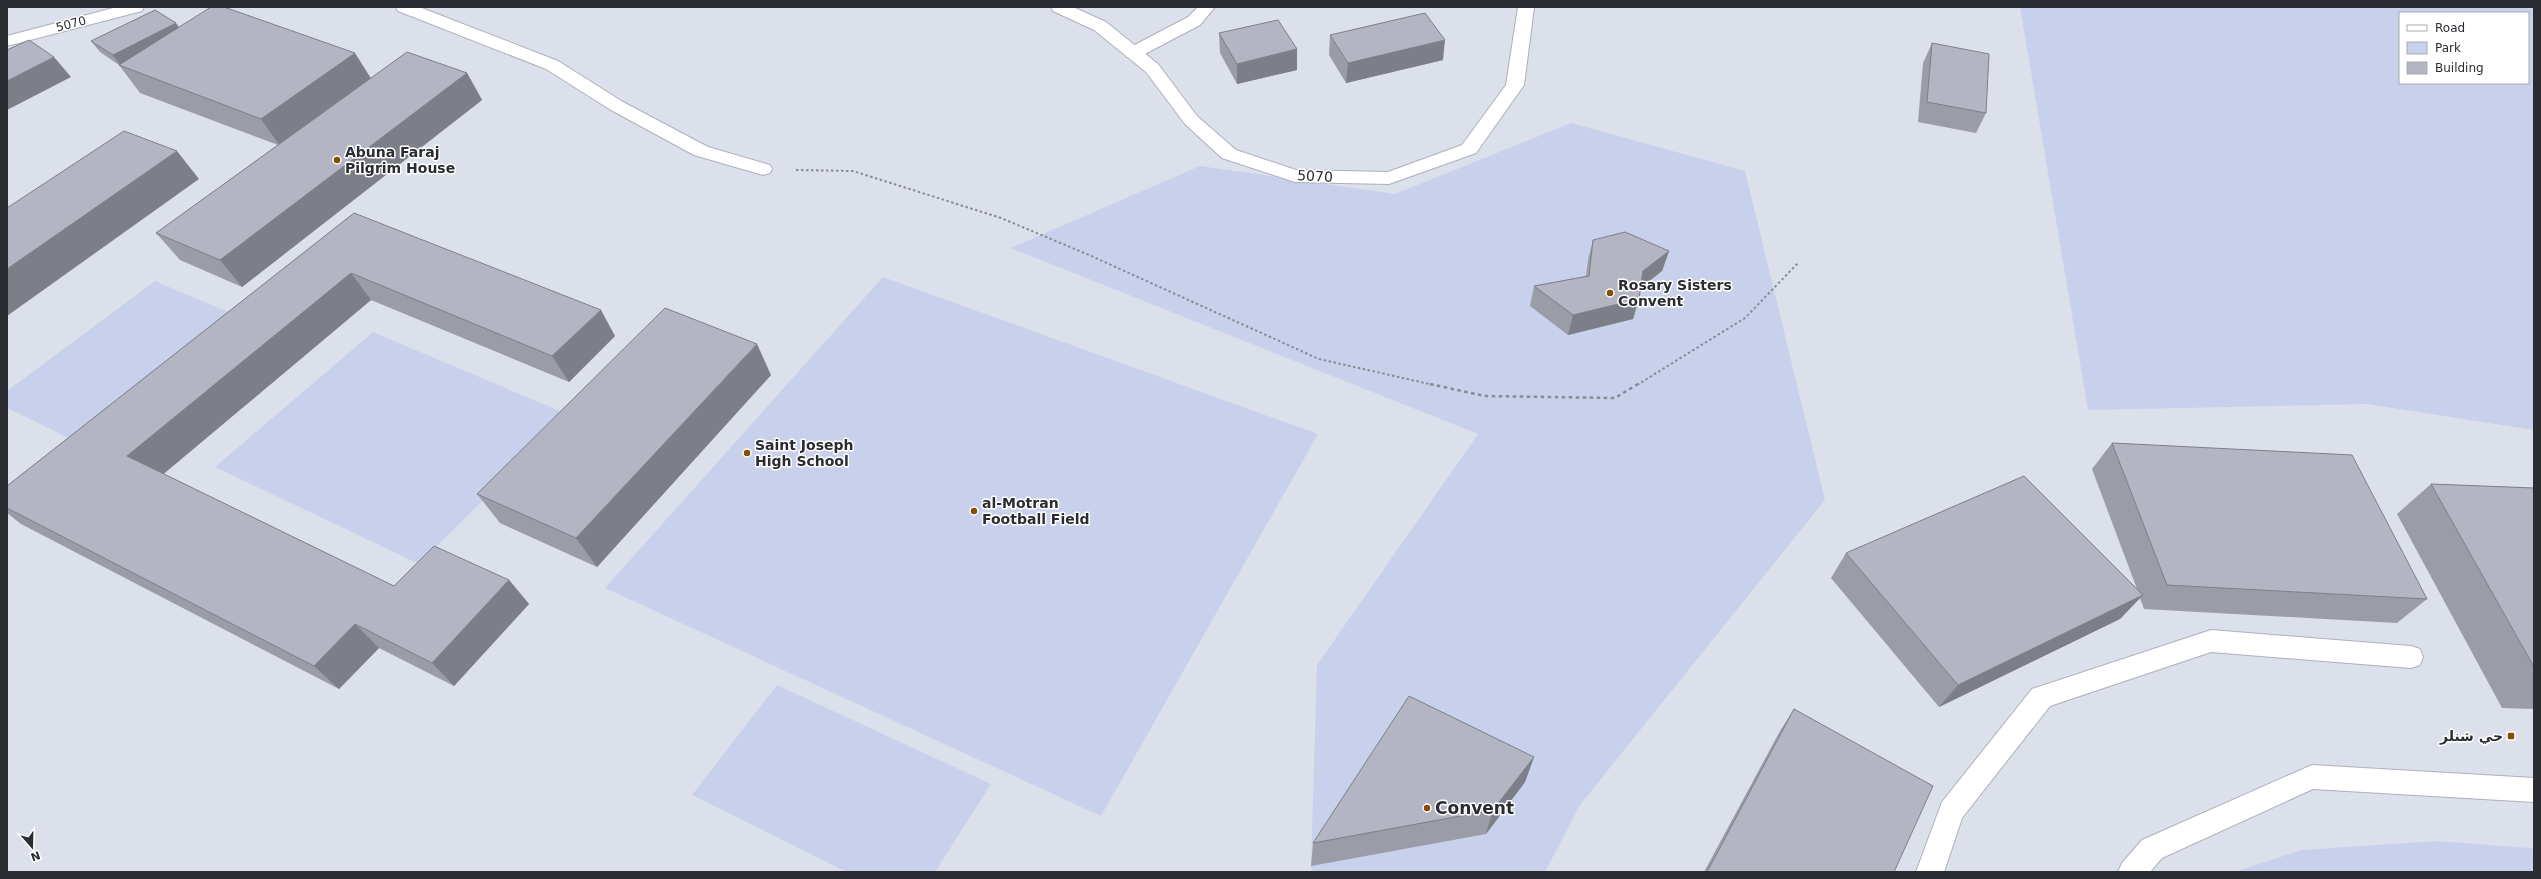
<svg xmlns="http://www.w3.org/2000/svg" width="2541" height="879" font-family="'DejaVu Sans',Vazirmatn,sans-serif">
<style>
.green{fill:#c9d0eb;fill-rule:evenodd}
.lines{fill:none;stroke-linecap:round;stroke-linejoin:round}
.lane-casing{stroke:#adb0bb;stroke-width:2}
.street-casing{stroke:#adb0bb;stroke-width:2}
.path-far1{stroke:#898b94;stroke-width:2;stroke-dasharray:2.5 2.5;stroke-linecap:butt}
.path{stroke:#898b94;stroke-width:2.5;stroke-dasharray:3.5 3.5;stroke-linecap:butt}
.lane{fill:#fff;fill-rule:evenodd}
.street{fill:#fff;fill-rule:evenodd}
.wall{fill:#9a9da7}
.shaded-wall{fill:#7d7f88}
.building{fill:#b3b6c2;stroke:#7d7f88}
.poi-dot{fill:#874d03;stroke:#fff;stroke-width:1.5}
.labels{text-anchor:middle;dominant-baseline:central;stroke-width:3;stroke-linejoin:round;paint-order:stroke}
.far-street-label{font-size:12px;fill:#2b2c31;stroke:#fff}
.poi-label{font-size:14px;font-weight:bold;fill:#2b2c31;stroke:#fff;text-anchor:start}
.street-label{font-size:14px;fill:#2b2c31;stroke:#fff}
.near-poi-label{font-size:17px;font-weight:bold;fill:#2b2c31;stroke:#fff;text-anchor:start}
</style>
<rect width="100%" height="100%" fill="#dce0eb"/>
<g class="green">
<path d="M2020,7H2534V430L2367,404L2088,410ZM2400,13H2528V83H2400Z"/>
<path d="M1571,123L1745,171L1825,500L1580,805L1545,872H1313L1311,866L1317,665L1478,434L1011,248L1200,166L1395,194Z"/>
<path d="M883,277L1318,434L1101,816L605,588Z"/>
<path d="M155,281L240,317L81,444L7,408V391Z"/>
<path d="M373,332L569,415L419,564L215,467Z"/>
<path d="M777,685L991,784L935,872H847L692,795Z"/>
<path d="M2437,841L2530,848L2534,849V872H2234L2302,850Z"/>
</g>
<g class="lines">
<g class="lane-casing">
<g id="lane">
<path d="M396,7H419L558,61L623,102L708,147L770,165L772,169L770,173L763,175L694,155L611,110L546,69L398,11Z"/>
<path d="M1198,7H1215L1200,25L1139,57H1127L1124,53L1127,49L1188,17Z"/>
<path d="M2211,630L2411,646L2420,649L2423,657L2420,665L2411,668L2211,652L2050,706L1962,818L1944,872H1916L1942,802L2032,689Z"/>
</g>
</g>
<g class="street-casing">
<g id="street">
<path d="M117,7H144L142,11L7,46V36Z"/>
<path d="M1051,7H1073L1106,22L1158,64L1197,116L1236,150L1296,170L1388,172L1462,145L1506,85L1518,7H1534L1524,85L1476,153L1389,184L1295,182L1222,158L1185,124L1146,72L1094,30L1053,11Z"/>
<path d="M2312,765L2534,778V802L2313,789L2162,858L2150,872H2118L2122,863L2142,840Z"/>
</g>
</g>
<g class="path-far1">
<path d="M796,170L853,171L1001,218L1089,255L1319,359L1434,385"/>
<path d="M1637,385L1745,318L1798,263"/>
</g>
<path class="path" d="M1430,384L1485,396L1615,398L1638,384"/>
<use href="#lane" class="lane"/>
<use href="#street" class="street"/>
</g>
<g class="wall">
<path d="M179,27L371,78L467,73L482,100L242,287L180,260L156,233L278,145L140,93L119,65L100,52L91,41Z"/>
<path d="M1219,33L1297,49V70L1237,84L1220,53Z"/>
<path d="M1330,35L1443,60L1346,83L1329,55Z"/>
<path d="M1932,43L1986,113L1976,133L1918,122L1923,63Z"/>
<path d="M354,213L615,336L569,382L371,300L163,474L394,586L509,580L529,604L454,686L379,648L339,689L21,524L7,513V486Z"/>
<path d="M1593,240L1669,251L1662,271L1641,288L1633,319L1568,335L1530,306L1534,286L1586,276L1588,260Z"/>
<path d="M771,375L597,567L500,523L477,494Z"/>
<path d="M2112,443L2427,599L2397,623L2144,609L2140,598L2120,619L1939,707L1831,578L1846,553L2137,589L2092,469Z"/>
<path d="M2431,484L2534,488V709L2502,708L2397,514Z"/>
<path d="M1794,709L1894,872H1704L1780,731Z"/>
<path d="M1534,757L1525,782L1486,834L1311,866L1313,843Z"/>
</g>
<g class="shaded-wall">
<path d="M176,23L184,34L121,66L113,55Z"/>
<path d="M1445,40L1443,60L1346,83L1348,63Z"/>
<path d="M1297,49V70L1237,84V64Z"/>
<path d="M355,53L372,80L280,146L261,119Z"/>
<path d="M54,57L71,77L7,110V81Z"/>
<path d="M467,73L482,100L242,287L220,260Z"/>
<path d="M177,151L199,179L7,316V269Z"/>
<path d="M1669,251L1662,271L1637,290L1643,271Z"/>
<path d="M351,273L371,300L154,482L127,456Z"/>
<path d="M1639,299L1633,319L1568,335L1573,315Z"/>
<path d="M601,310L615,336L569,382L552,356Z"/>
<path d="M757,344L771,375L597,567L576,538Z"/>
<path d="M509,580L529,604L454,686L432,663Z"/>
<path d="M2143,595L2120,619L1939,707L1958,685Z"/>
<path d="M355,624L379,648L339,689L314,666Z"/>
<path d="M1534,757L1525,782L1486,834L1493,810Z"/>
</g>
<g class="building">
<path d="M211,7H224L355,53L261,119L119,65Z"/>
<path d="M155,10L176,23L113,55L91,41Z"/>
<path d="M1425,13L1445,40L1348,63L1330,35Z"/>
<path d="M1278,20L1297,49L1237,64L1219,33Z"/>
<path d="M29,40L54,57L7,81V50Z"/>
<path d="M1932,43L1989,54L1986,113L1927,102Z"/>
<path d="M407,52L467,73L220,260L156,233Z"/>
<path d="M124,131L177,151L7,269V208Z"/>
<path d="M354,213L601,310L552,356L351,273L127,456L394,586L434,546L509,580L432,663L355,624L314,666L7,508V486Z"/>
<path d="M1625,232L1669,251L1643,271L1639,299L1573,315L1534,286L1589,276L1593,240Z"/>
<path d="M665,308L757,344L576,538L477,494Z"/>
<path d="M2112,443L2352,455L2427,599L2167,585Z"/>
<path d="M2024,476L2143,595L1958,685L1846,553Z"/>
<path d="M2431,484L2534,488V667Z"/>
<path d="M1409,696L1534,757L1493,810L1313,843Z"/>
<path d="M1794,709L1933,786L1894,872H1707Z"/>
</g>
<g class="poi-dot">
<circle cx="337" cy="160" r="4"/>
<circle cx="1610" cy="293" r="4"/>
<circle cx="747" cy="453" r="4"/>
<circle cx="974" cy="511" r="4"/>
<rect x="2507" y="732" width="8" height="8" rx="2"/>
<circle cx="1427" cy="808" r="4"/>
</g>
<g class="labels">
<g class="far-street-label">
<text transform="translate(71 24) rotate(-15)">5070</text>
</g>
<g class="poi-label">
<text x="345" y="152">Abuna Faraj<tspan x="345" dy="16">Pilgrim House</tspan></text>
<text x="1618" y="285">Rosary Sisters<tspan x="1618" dy="16">Convent</tspan></text>
<text x="755" y="445">Saint Joseph<tspan x="755" dy="16">High School</tspan></text>
<text x="982" y="503">al-Motran<tspan x="982" dy="16">Football Field</tspan></text>
<text x="2503" y="736" text-anchor="end">حي شنلر</text>
</g>
<g class="street-label">
<text transform="translate(1315 176) rotate(3)">5070</text>
</g>
<g class="near-poi-label">
<text x="1435" y="808">Convent</text>
</g>
</g>
<rect width="2541" height="879" fill="none" stroke="#2b2c31" stroke-width="16"/>
<rect x="2399" y="12" width="130" height="72" fill="#ffffff" stroke="#aaabad"/>
<rect x="2407" y="25" width="20" height="6" fill="#ffffff" stroke="#aaabad"/>
<text x="2435" y="32" font-size="12" fill="#2b2c31">Road</text>
<rect x="2407" y="42" width="20" height="12" fill="#c9d0eb" stroke="#aaabad"/>
<text x="2435" y="52" font-size="12" fill="#2b2c31">Park</text>
<rect x="2407" y="62" width="20" height="12" fill="#b3b6c2" stroke="#aaabad"/>
<text x="2435" y="72" font-size="12" fill="#2b2c31">Building</text>
<g transform="translate(32 847) rotate(160)" stroke="#ffffff" stroke-width="3" paint-order="stroke">
<path d="M0-3L7 15L0 10L-7 15Z" fill="#2b2c31"/>
<text y="-6" font-size="11" font-weight="bold" text-anchor="middle" fill="#2b2c31">N</text>
</g>
</svg>
